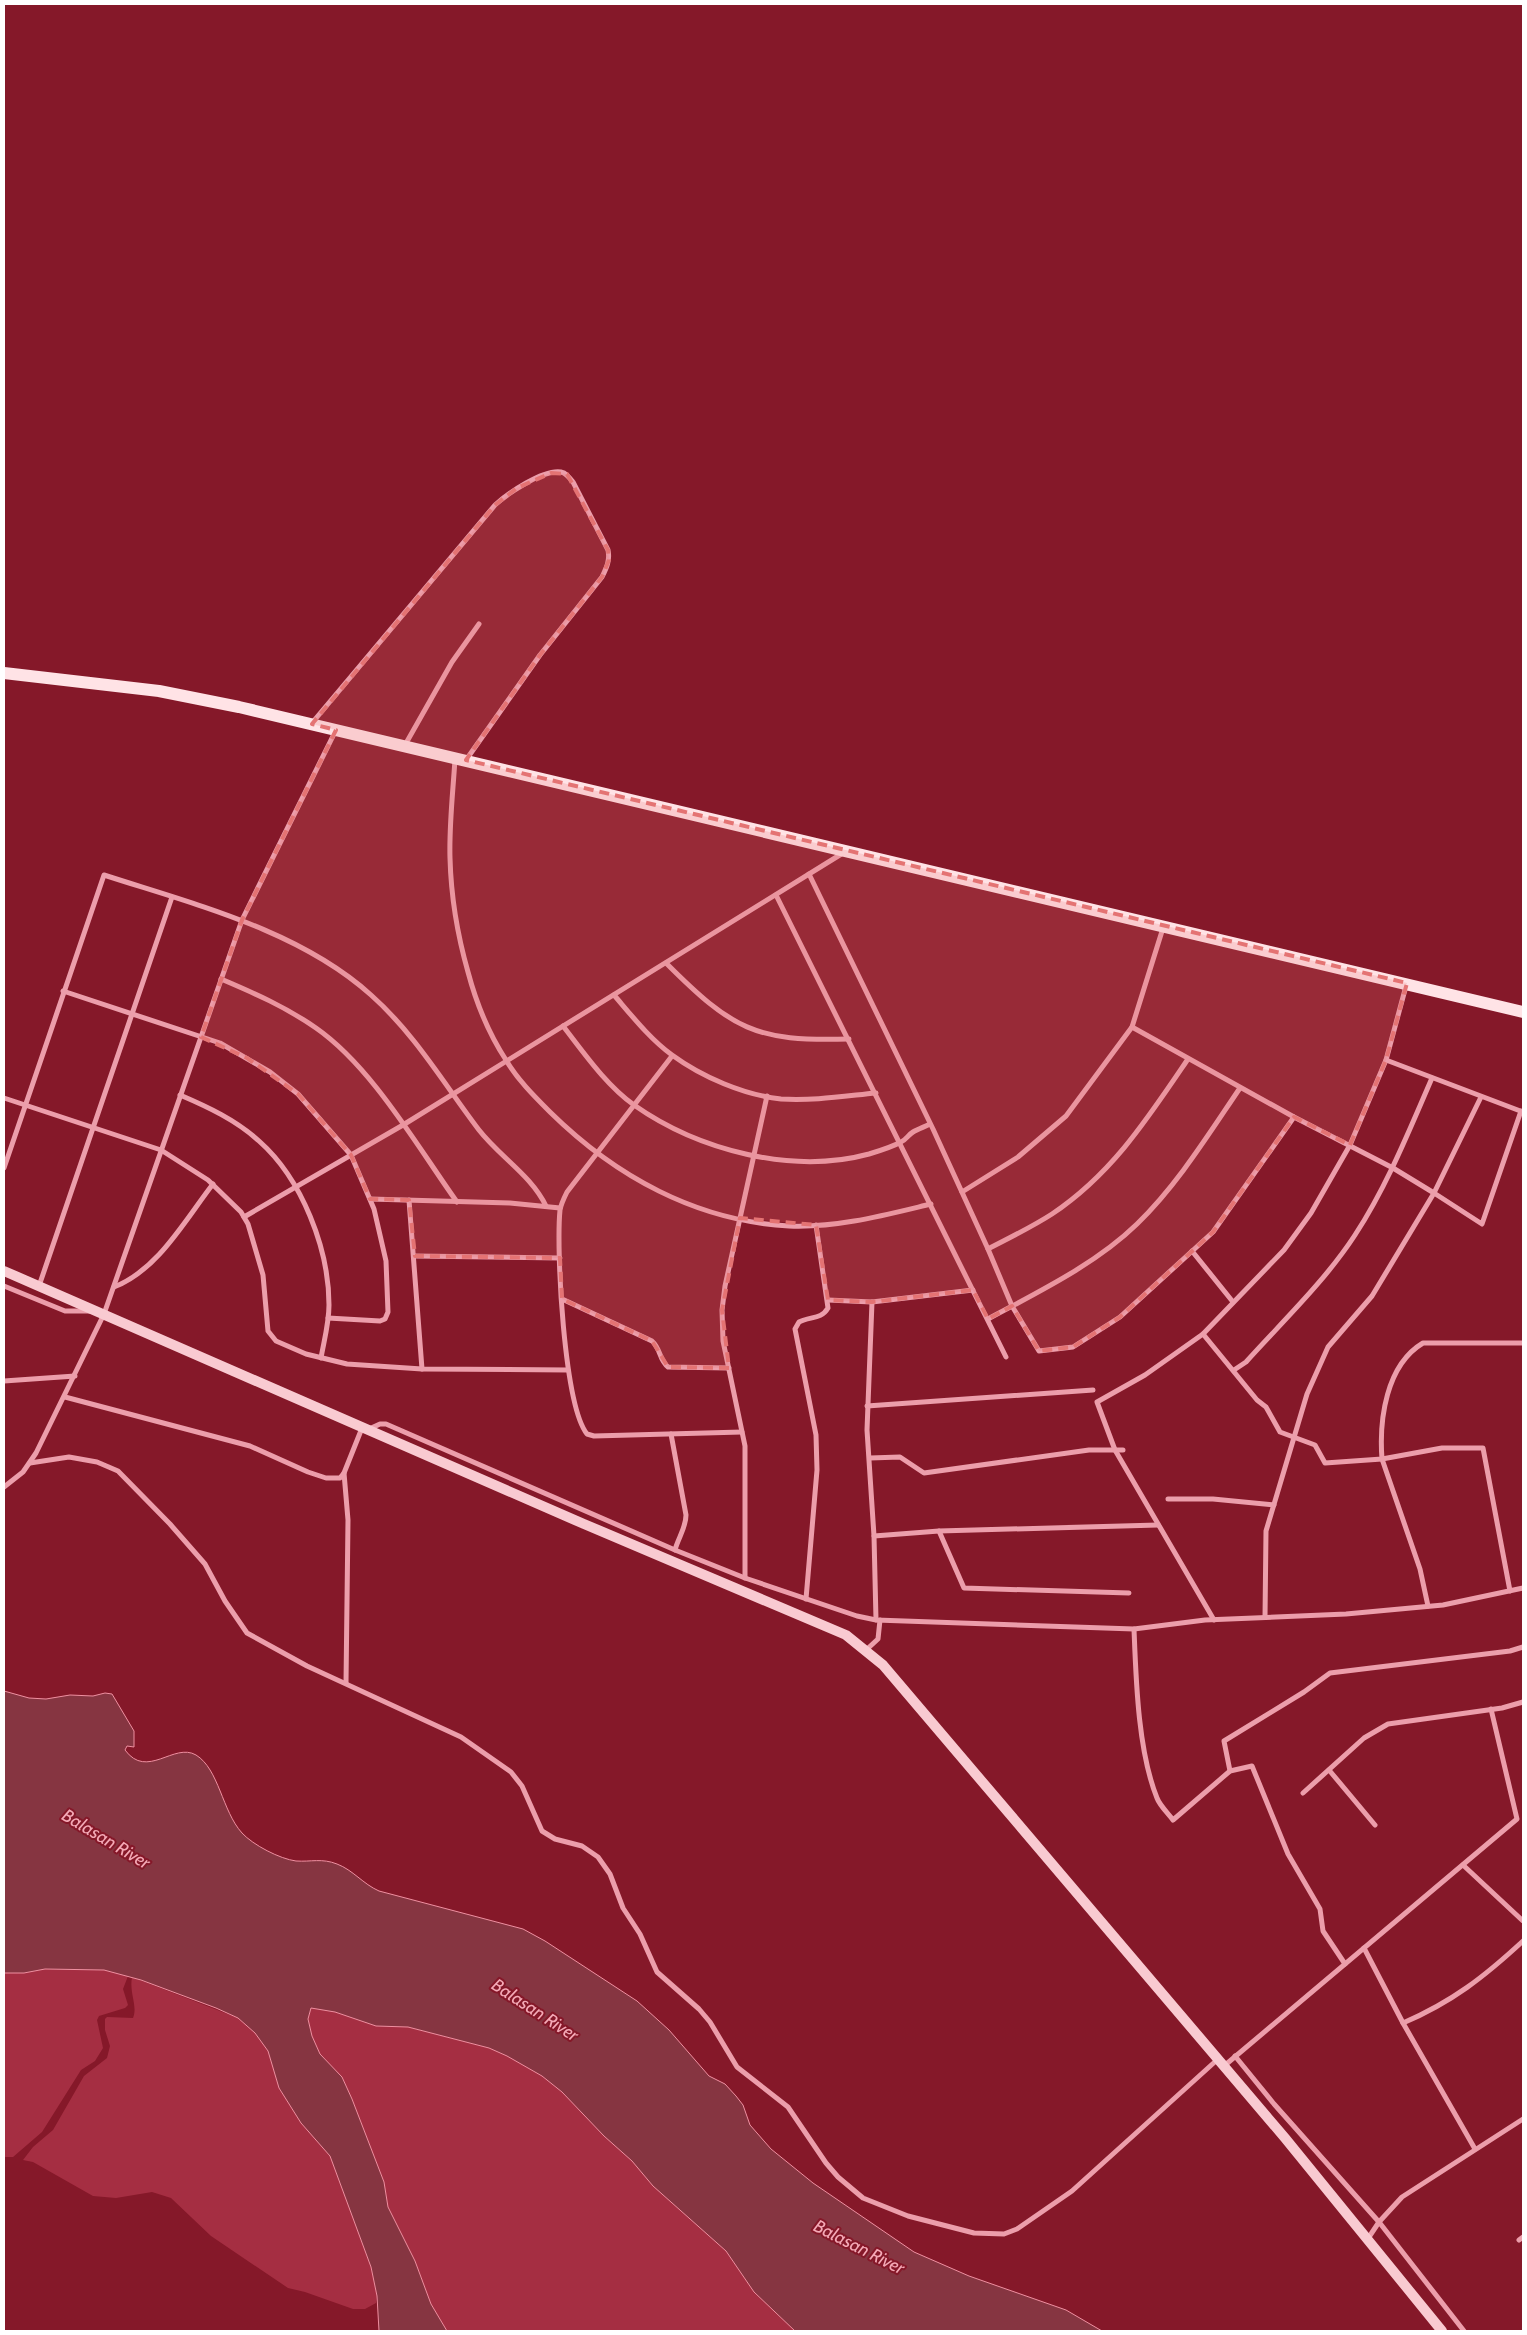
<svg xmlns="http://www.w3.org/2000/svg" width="1527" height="2335" font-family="Cabin,sans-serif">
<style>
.green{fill:#a52e42}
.water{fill:#863541;stroke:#ef90a1}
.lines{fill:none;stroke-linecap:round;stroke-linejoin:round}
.street{stroke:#ec9eab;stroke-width:5}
.secondary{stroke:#f9cad1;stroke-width:10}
.primary{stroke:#ffe3e6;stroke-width:12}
.marked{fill:#e47373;fill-opacity:0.2;stroke:#e47373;stroke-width:4;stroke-dasharray:10 6;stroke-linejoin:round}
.labels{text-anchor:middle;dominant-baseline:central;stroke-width:4;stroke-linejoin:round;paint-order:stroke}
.water-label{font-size:18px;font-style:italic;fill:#f4a9b6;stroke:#851829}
</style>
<rect width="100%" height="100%" fill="#851829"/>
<g class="green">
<path d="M45,1969L104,1970L128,1976L123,1989L128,2005L125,2008L99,2016L97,2020L103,2048L95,2061L81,2070L42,2132L13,2157H4V1973H24Z"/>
<path d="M132,1977L238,2018L255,2033L268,2051L279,2088L301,2123L330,2156L371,2267L377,2296L376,2303L365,2309H353L305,2292L288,2288L211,2236L171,2198L152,2192L116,2198L93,2196L33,2162L23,2160L33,2147L53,2130L84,2076L107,2058L110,2046L105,2030V2019L107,2017L133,2018C138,2006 129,1993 132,1977Z"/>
<path d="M311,2008L335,2012L376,2026L408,2027L489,2048L507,2056L542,2076L562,2092L604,2136L632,2161L653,2186L726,2251L754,2292L795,2331H447L431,2304L415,2261L388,2207L384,2182L352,2099L342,2077L320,2054L312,2036L308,2019Z"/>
</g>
<path class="water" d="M4,1691L29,1698L46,1699L70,1695L93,1696L105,1693L112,1694L134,1731V1747L127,1746L125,1750C147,1780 174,1742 196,1755C219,1769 222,1811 242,1833C253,1845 280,1859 296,1861C311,1862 322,1858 337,1864C353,1870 363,1884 379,1891L523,1929L545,1941L637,2001L669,2030L709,2076L725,2084L736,2096L743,2105L750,2125L771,2149L813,2183L914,2252L969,2276L1066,2310L1102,2331H795L754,2292L726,2251L653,2186L632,2161L604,2136L562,2092L542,2076L507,2056L489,2048L408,2027L376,2026L335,2012L311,2008L308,2019L312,2036L320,2054L342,2077L352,2099L384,2182L388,2207L415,2261L431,2304L447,2331H379L377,2296L371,2267L330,2156L301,2123L279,2088L268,2051L255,2033L238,2018L216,2008L141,1980L104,1970L45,1969L24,1973H4Z"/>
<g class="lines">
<g class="street">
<path d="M312,723L495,505C507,494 543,469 561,472C566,473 569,477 573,482L608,550C610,560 607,567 602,577L540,655L466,760"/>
<path d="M405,745L452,662L479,624"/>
<path d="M455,759C453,792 449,825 450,858C451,896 458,937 468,972C476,1002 489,1034 506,1060C517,1079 534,1096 550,1112C615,1176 696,1221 789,1226C837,1228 885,1215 931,1204"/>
<path d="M809,874L933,1129L988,1249C1009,1238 1032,1227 1052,1214C1112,1174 1148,1118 1188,1059"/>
<path d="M776,895L1006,1357"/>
<path d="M666,963C732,1029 755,1042 849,1039"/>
<path d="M221,979C254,993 286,1007 316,1028C372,1067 417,1146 457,1202"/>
<path d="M63,991L220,1043L270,1072L298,1094L351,1155L374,1209L386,1261L388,1312L385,1319L380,1321L328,1318"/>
<path d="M614,995C632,1016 650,1039 672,1055C702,1077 744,1095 781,1099C813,1101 845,1096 876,1093"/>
<path d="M563,1026C584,1053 606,1085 634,1105C698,1150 792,1175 869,1154C879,1151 892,1147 901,1142C906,1140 908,1135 913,1132C918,1129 924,1127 930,1124"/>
<path d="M1132,1027L1294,1117L1393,1168L1434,1193L1372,1296L1328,1347L1307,1394L1266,1531L1265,1617"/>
<path d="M672,1056L567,1192C564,1198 561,1204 560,1210C556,1250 564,1405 587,1434L594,1436L742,1432"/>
<path d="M1386,1060L1523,1112"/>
<path d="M180,1095C208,1107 236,1120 259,1141C302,1179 329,1249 329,1305C329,1323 324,1341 321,1358"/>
<path d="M1481,1097L1434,1193L1482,1224L1521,1111"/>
<path d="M4,1098L161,1150L208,1180L241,1212L248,1224L263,1275L268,1331L276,1341L306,1354L347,1364L422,1369L568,1370"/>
<path d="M4,1168L104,875C193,904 299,930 371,995C415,1034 444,1084 479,1130C500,1157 531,1175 546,1206"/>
<path d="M962,1192L1018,1157L1066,1116L1132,1027L1163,928"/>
<path d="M370,1199L510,1203L560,1208"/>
<path d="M409,1200L422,1369"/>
<path d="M244,1217L403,1125L843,853"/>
<path d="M988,1249L1012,1306L1039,1351L1073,1347L1120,1317L1213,1232L1294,1117"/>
<path d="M1192,1251L1233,1302"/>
<path d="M415,1256L560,1258"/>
<path d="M4,1286L65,1311H90"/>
<path d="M39,1286L172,897"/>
<path d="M114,1287C158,1270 185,1220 213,1184"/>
<path d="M562,1299L652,1341C661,1349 659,1360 668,1367L729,1368"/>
<path d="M828,1300L872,1302L973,1290"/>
<path d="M872,1302L867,1430L874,1536L876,1620"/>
<path d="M988,1319C1038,1292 1096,1264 1137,1224C1178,1184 1208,1135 1240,1088"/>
<path d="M1203,1334L1257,1400L1266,1407L1280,1432L1315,1445L1325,1463L1382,1459C1379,1420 1386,1365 1423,1343H1523"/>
<path d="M1234,1370L1246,1362C1283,1321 1325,1281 1355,1235C1387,1186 1409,1131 1432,1078"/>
<path d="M4,1381L75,1376"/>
<path d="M65,1397L250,1446L308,1472L326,1478H340L344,1473L362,1428"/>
<path d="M867,1406L1093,1390"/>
<path d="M369,1429L380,1424H386L675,1550L745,1578L857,1616L876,1620L1134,1629L1205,1620L1346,1614L1443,1605L1523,1588"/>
<path d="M671,1434L686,1515C686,1528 678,1538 675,1550"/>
<path d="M870,1458L900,1457L924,1473L1089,1450H1123"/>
<path d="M30,1463L69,1457L97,1462L118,1471L170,1524L205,1564L225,1601L247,1633L307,1666L461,1737L511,1772L522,1786L542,1831L555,1839L582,1846L598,1857L610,1874L623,1908L640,1934L657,1972L699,2009L710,2022L737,2067L788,2107L826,2163L838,2177L863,2198L908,2216L974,2233L1004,2234L1017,2229L1072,2191L1218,2059"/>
<path d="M344,1473L348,1520L346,1683"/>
<path d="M4,1487L23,1472L36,1453L104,1314L242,920L336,730"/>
<path d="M1168,1499H1213L1274,1505"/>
<path d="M939,1531L964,1588L1129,1593"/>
<path d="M874,1536L939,1531L1158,1525"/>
<path d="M745,1578V1446L723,1341L722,1310L725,1286L767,1096"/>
<path d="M806,1599L817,1470L816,1435L795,1329L799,1322C810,1316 821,1320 828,1308L816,1225"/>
<path d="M1428,1606L1420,1569L1382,1459L1442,1448H1483L1510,1591"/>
<path d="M1214,1620L1115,1450L1097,1402L1145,1375L1203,1334L1284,1250L1311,1213L1350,1145L1386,1060L1406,986"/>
<path d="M1134,1629C1136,1680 1138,1751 1157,1798C1160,1806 1168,1813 1173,1820L1230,1771L1252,1766L1288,1854L1320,1909L1323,1931L1345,1964"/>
<path d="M865,1651L878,1639L880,1620"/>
<path d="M1329,1770L1375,1825"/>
<path d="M1230,1771L1224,1741L1304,1692L1330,1673L1510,1651L1523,1647"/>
<path d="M1303,1793L1364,1738L1388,1724L1502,1708L1523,1702"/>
<path d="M1463,1865L1523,1921"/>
<path d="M1364,1948L1403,2023L1475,2149"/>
<path d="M1403,2023C1452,2002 1484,1977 1523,1941"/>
<path d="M1235,2056L1274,2104L1379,2222L1464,2331"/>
<path d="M1224,2066L1517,1819L1491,1709"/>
<path d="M1367,2240L1379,2222L1402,2197L1523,2119"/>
<path d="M1519,2240L1523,2237"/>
</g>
<path class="secondary" d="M4,1271L584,1524L846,1635L883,1665L1285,2138L1442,2331"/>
<path class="primary" d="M4,673L159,691L239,707L1523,1012"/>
</g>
<path class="marked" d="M551,473L567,474L608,550L609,560L602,577L540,655L466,760L1407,983L1386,1060L1350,1145L1294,1117L1213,1232L1120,1317L1073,1347L1039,1351L1012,1306L988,1319L973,1290L872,1302L828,1300L816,1225L740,1218L722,1310L729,1368L668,1367L652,1341L562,1299L560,1258L415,1256L409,1200L370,1199L351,1155L298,1094L247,1058L201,1037L242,920L336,730L312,724L495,505L517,488Z"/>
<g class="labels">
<g class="water-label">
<text transform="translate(106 1839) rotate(31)">Balasan River</text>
<text transform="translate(535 2010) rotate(33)">Balasan River</text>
<text transform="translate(859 2247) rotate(27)">Balasan River</text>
</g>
</g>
<rect width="1527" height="2335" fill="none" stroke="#ffffff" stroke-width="10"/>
</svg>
